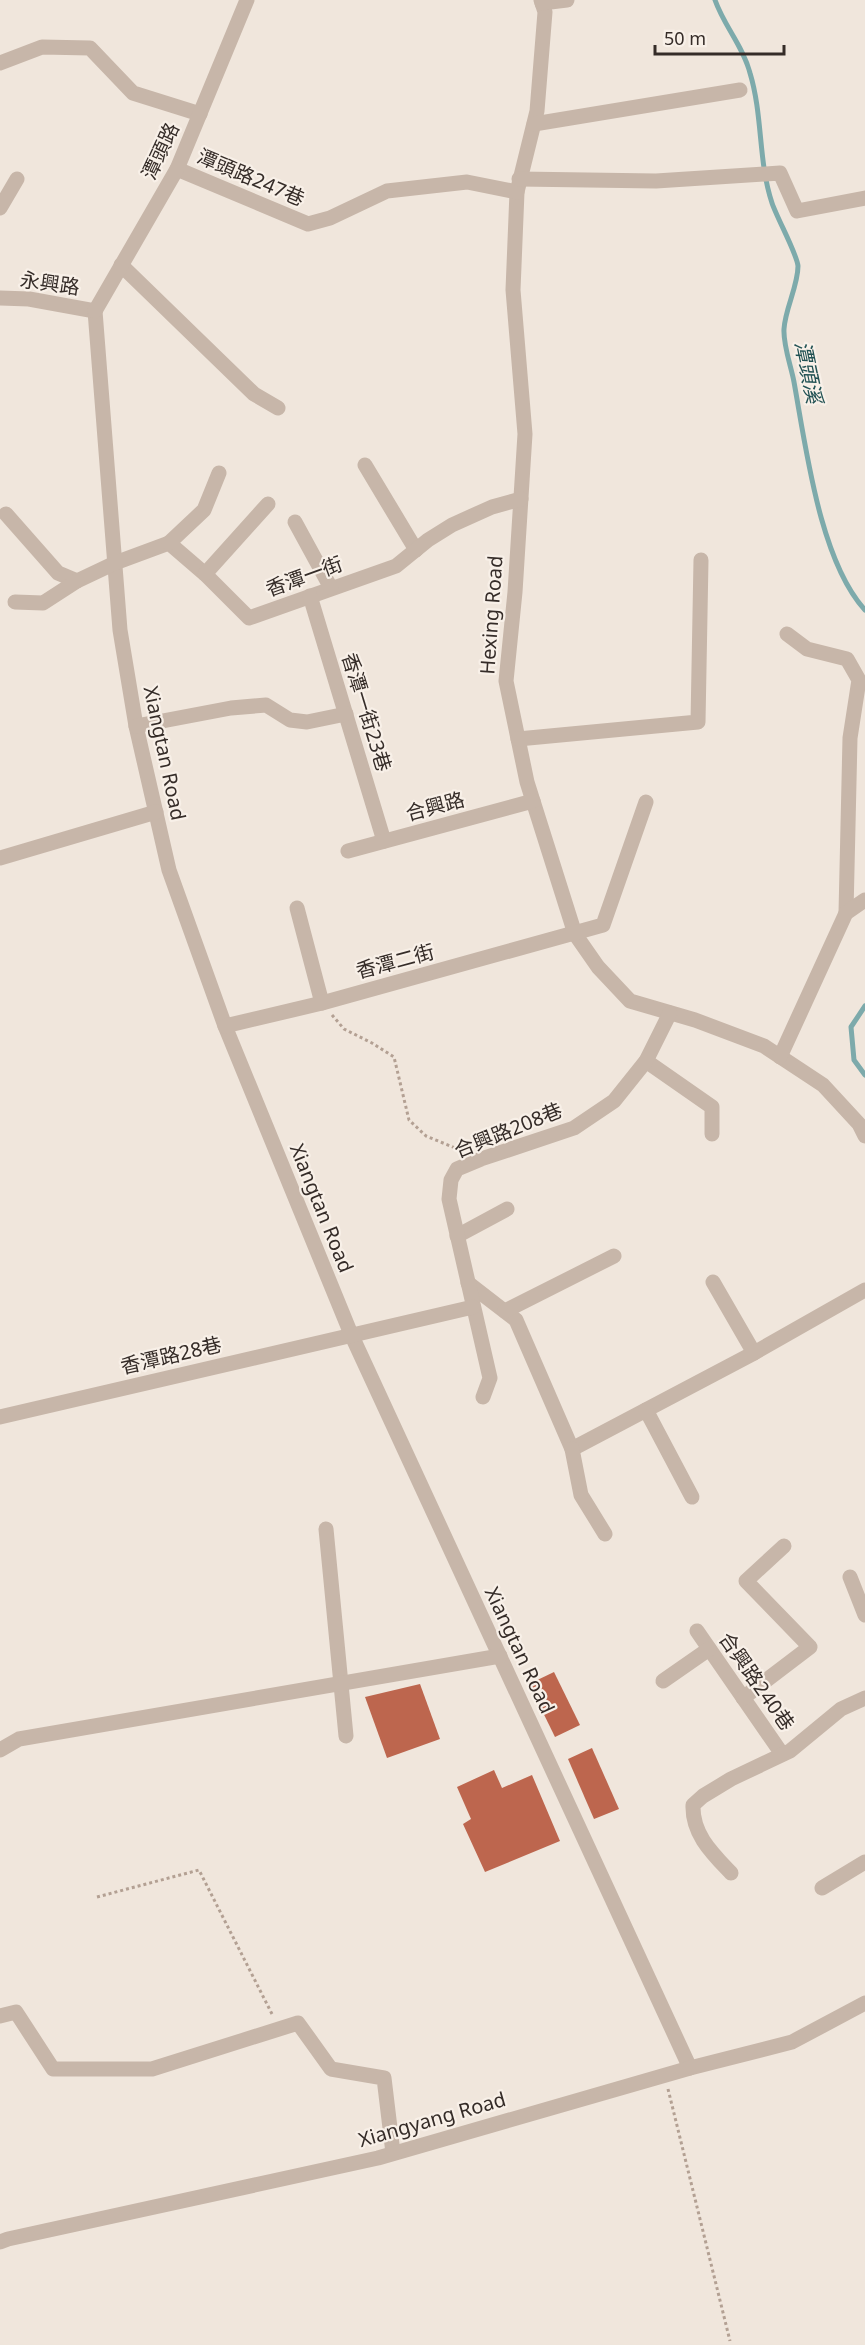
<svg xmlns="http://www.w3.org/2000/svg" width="865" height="2345" font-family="'Noto Sans','Noto Sans TC',sans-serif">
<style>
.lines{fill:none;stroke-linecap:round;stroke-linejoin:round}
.stream{stroke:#7daaab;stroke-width:5}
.building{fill:#bd664e}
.path{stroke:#b3a093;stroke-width:3;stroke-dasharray:3 3;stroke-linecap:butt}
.minor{stroke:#c7b6a9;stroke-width:15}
.labels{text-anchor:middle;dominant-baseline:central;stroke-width:4.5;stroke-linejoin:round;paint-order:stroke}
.street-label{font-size:20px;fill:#352c28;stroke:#f8f0e8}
.water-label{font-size:21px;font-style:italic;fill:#215153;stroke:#f8f0e8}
</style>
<rect width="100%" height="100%" fill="#f0e6dc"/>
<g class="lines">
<g class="stream">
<path d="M715,0C724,26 743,46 750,73C763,116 758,161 772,203C777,218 797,254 798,266C798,286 785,309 784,329C783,345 791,366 794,382C806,448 820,561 865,610"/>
<path d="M865,1006L851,1027L854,1060L865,1075"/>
</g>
</g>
<g class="building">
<path d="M554,1672L580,1725L555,1737L529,1684Z"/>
<path d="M420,1684L440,1739L387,1758L365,1697Z"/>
<path d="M592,1748L619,1809L594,1819L568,1759Z"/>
<path d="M494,1770L502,1788L532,1775L560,1841L485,1872L463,1824L471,1819L457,1787Z"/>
</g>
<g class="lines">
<g class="path">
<path d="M332,1015L344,1029L372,1043L394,1057L409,1120L426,1136L460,1150"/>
<path d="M97,1897L199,1870L272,2014"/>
<path d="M668,2089L730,2341"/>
</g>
<g class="minor">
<path d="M541,0L545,12L537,111L517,192L513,290L525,434L515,592L506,681L527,782L575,934L598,967L630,1001L695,1020L764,1046L823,1085L859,1124L865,1136"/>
<path d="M542,3L567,0"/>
<path d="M0,63L42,47L90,48L133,93L200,114"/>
<path d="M534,124L740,90"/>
<path d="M177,169L308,224L330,218L387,191L467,182L517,192"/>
<path d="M519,179L656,181L780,173L797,211L865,198"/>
<path d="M0,208L17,179"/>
<path d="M121,265L254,394L278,408"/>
<path d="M0,298L29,299L95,311"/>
<path d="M95,311L120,630L136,726L169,870L225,1026L351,1334L690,2068"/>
<path d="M95,311L177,169L247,0"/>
<path d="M365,465L416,550"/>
<path d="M6,514L58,573L77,581L115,563L169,543L205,574L249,618L396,566L428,540L452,525L492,507L521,499"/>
<path d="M295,522L331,588"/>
<path d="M169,543L204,510L219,473"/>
<path d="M205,574L268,504"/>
<path d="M310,596L384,841"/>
<path d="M15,602L43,603L77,581"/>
<path d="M787,634L807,649L847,659L859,680L850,738L846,913"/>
<path d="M136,726L231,708L266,705L290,720L307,722L346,714"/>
<path d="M518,739L698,722L701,560"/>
<path d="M348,851L533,801"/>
<path d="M0,858L156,812"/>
<path d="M297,908L322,1003"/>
<path d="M225,1026L322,1003L603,925L646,802"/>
<path d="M780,1057L846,913L865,900"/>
<path d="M646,1061L712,1107V1134"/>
<path d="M457,1236L507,1209"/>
<path d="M713,1282L754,1353"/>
<path d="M468,1283L516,1320L572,1449L754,1353L865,1290"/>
<path d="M505,1311L614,1256"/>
<path d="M483,1397L490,1378L449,1199L451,1180L457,1169L481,1159L574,1128L614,1101L646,1061L670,1013"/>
<path d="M646,1410L692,1497"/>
<path d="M0,1417L473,1307"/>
<path d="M572,1449L581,1495L605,1534"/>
<path d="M326,1529L346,1736"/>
<path d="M850,1577L865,1615"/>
<path d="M697,1631L782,1754"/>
<path d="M663,1681L709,1649"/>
<path d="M743,1698L810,1647L746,1581L784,1546"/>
<path d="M0,1750L19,1739L500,1656"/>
<path d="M731,1873C712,1853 692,1834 693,1805L703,1796L731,1779L790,1751L841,1709L865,1698"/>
<path d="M822,1888L865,1862"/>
<path d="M0,2016L16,2012L53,2069H152L298,2023L331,2069L384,2078L393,2153"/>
<path d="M0,2242L8,2239L378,2158L690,2068L792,2042L865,2003"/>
</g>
</g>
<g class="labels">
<g class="street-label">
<text transform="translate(160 151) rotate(-65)">潭頭路</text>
<text transform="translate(251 177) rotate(23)">潭頭路247巷</text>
<text transform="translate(50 283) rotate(8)">永興路</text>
<text transform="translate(304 576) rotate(-20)">香潭一街</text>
<text transform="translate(491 615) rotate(-86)">Hexing Road</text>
<text transform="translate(367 712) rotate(73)">香潭一街23巷</text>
<text transform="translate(165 753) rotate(78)">Xiangtan Road</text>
<text transform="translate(435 806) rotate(-15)">合興路</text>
<text transform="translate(395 961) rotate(-15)">香潭二街</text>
<text transform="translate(508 1130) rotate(-22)">合興路208巷</text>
<text transform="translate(322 1208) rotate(68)">Xiangtan Road</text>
<text transform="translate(171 1355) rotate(-13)">香潭路28巷</text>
<text transform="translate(520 1650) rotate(65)">Xiangtan Road</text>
<text transform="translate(757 1681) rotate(55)">合興路240巷</text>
<text transform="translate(432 2119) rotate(-16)">Xiangyang Road</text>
</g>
<g class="water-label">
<text transform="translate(809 372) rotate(78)">潭頭溪</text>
</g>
</g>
<path d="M655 45v9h129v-9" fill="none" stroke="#352c28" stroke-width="3"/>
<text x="664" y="45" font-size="18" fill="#352c28" stroke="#f8f0e8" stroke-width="4.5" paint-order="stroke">50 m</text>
</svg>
